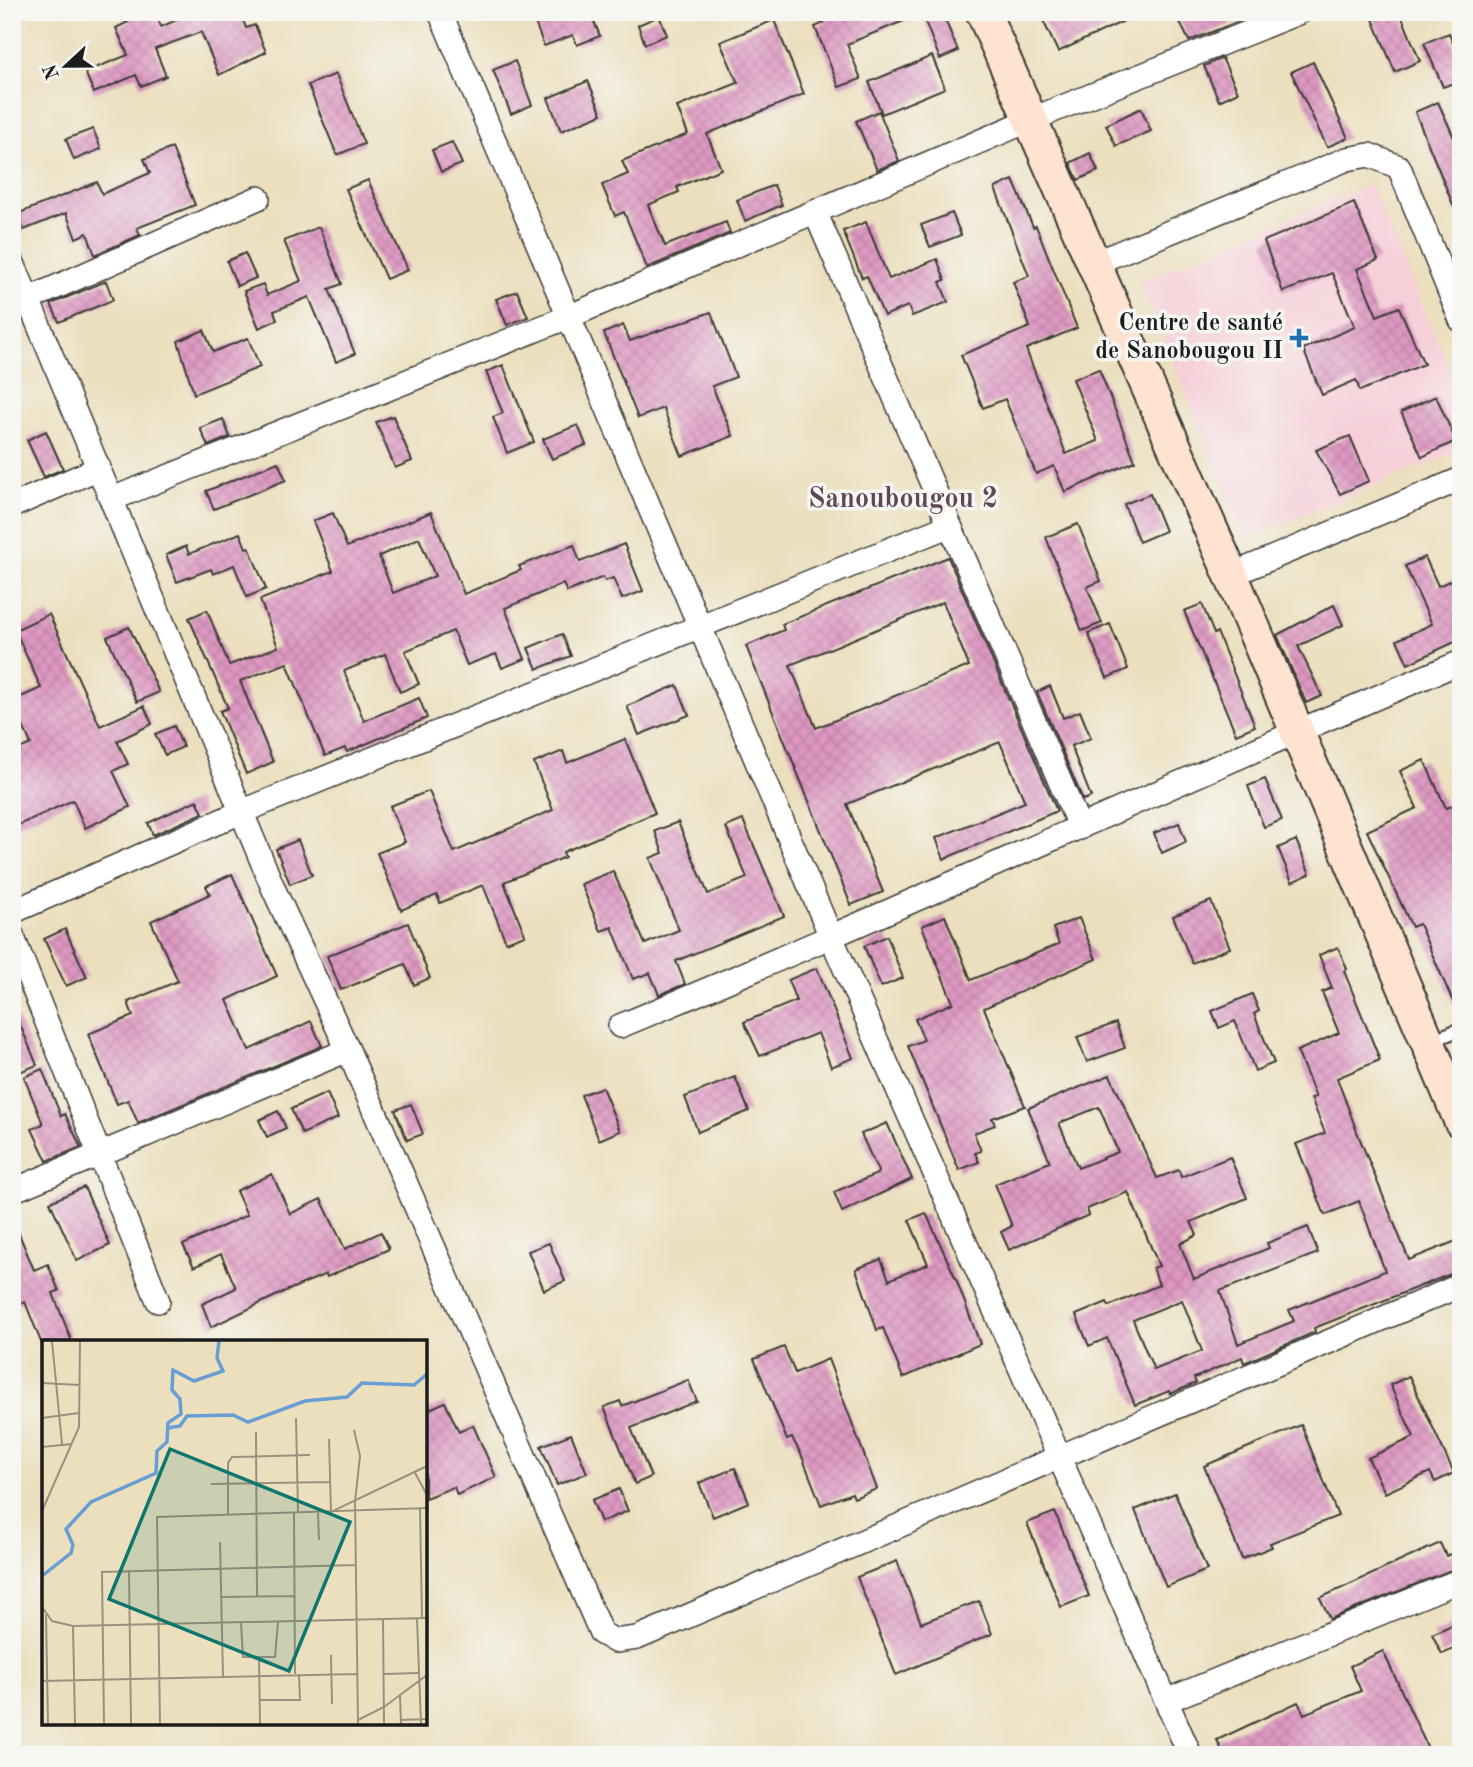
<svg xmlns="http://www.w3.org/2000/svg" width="1473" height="1767" font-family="'Old Standard TT',serif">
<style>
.built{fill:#f6cfd9}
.building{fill:url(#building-cross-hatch);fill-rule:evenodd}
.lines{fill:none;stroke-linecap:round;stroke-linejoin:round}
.service-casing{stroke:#3b3934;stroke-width:16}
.minor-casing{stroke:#3b3934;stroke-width:26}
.secondary-casing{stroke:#3b3934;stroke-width:37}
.service{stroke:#fff;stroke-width:12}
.minor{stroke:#fff;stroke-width:23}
.secondary{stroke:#fee3d1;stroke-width:33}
.poi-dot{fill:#1f6fb2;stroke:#f6f6f2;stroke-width:2.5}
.labels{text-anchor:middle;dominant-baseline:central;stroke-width:7;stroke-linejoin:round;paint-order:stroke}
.poi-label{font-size:24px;font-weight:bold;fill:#1c1c1c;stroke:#f6f6f2;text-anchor:end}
.quarter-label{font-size:28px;font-weight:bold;fill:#604756;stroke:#f6f6f2}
.inset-river{fill:none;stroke:#699ed5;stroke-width:3.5}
.inset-road{fill:none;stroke:#98917d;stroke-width:2}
.view{fill:#0f766e;fill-opacity:0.15;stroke:#0f766e;stroke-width:3.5}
.inset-edge{fill:none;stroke:#1c1c1c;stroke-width:3.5}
</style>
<defs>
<pattern id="building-cross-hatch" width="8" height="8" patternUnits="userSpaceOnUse" patternTransform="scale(1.75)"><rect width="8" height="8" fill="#de98c2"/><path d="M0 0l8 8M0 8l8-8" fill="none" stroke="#be82a6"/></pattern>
</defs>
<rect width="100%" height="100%" fill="#f6f6f2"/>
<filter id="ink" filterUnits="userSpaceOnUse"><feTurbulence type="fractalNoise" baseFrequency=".0143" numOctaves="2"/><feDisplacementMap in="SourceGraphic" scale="14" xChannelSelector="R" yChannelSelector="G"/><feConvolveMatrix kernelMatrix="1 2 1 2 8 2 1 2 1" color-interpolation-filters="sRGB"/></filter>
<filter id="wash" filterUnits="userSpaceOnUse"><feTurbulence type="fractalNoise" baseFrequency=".00686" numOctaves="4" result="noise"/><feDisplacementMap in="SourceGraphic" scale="28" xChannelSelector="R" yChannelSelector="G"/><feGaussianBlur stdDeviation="1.57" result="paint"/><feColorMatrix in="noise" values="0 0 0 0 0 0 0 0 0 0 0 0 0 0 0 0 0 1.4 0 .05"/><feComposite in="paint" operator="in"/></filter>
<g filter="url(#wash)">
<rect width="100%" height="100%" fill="#ebdfbe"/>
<path class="built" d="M1370,185L1461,395V450L1245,539L1140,281Z"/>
<g id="blocks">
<g class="building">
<path d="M124,12H155L161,27L194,12H248L242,17L246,28L255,25L266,52L219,75L201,32L155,49L166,76L141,86L136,75L94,93L85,72L128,55L116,28L128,22Z"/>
<path d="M531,12H590L600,36L577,45L573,35L544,46Z"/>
<path d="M820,12H923V13L847,44L861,79L839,87L815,27L824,23Z"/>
<path d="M942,12L958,51L940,59L924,19Z"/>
<path d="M1039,12H1143L1058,52Z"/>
<path d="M1175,12H1262L1189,41Z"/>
<path d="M1370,12H1400L1420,61L1395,72Z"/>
<path d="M659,16L667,35L645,44L638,25Z"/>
<path d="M774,20L804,94L707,134L721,169L677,187L679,192L648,205L665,246L726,222L730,233L647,268L624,212L615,216L602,185L628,174L622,161L688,134L677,107L738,83L720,42Z"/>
<path d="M1449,33L1461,62V80L1443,87L1424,43Z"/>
<path d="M932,56L945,88L882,114L869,82Z"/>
<path d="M1222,58L1238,92L1219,101L1204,66Z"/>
<path d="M515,61L532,105L511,114L493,70Z"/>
<path d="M1313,62L1348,138L1327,147L1291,72Z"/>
<path d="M336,74L364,144L337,155L308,85Z"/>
<path d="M588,81L602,114L561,131L548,98Z"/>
<path d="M1438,102L1461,153V224L1415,112Z"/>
<path d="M1141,108L1151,131L1116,146L1106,125Z"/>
<path d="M879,111L899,161L877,170L856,121Z"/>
<path d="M93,129L101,149L74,160L66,139Z"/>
<path d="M452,142L462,164L441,172L432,150Z"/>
<path d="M172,148L195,205L137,228L140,235L95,255L87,233L76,238L66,213L24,230L17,214L97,182L102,194L150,173L144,159Z"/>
<path d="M1090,153L1098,171L1078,180L1070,163Z"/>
<path d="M368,180L408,270L386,279L346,189Z"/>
<path d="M1013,180L1033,227L1036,226L1077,328L1026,349L1066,454L1098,441L1073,379L1099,369L1135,461L1065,492L1054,466L1036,474L1005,399L983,408L961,355L1030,327L1013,282L1029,276L995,188Z"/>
<path d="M774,185L782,205L745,221L737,200Z"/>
<path d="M1354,203L1378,260L1357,269L1377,316L1399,307L1424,364L1360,391L1356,380L1322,395L1303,349L1355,327L1332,273L1283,292L1264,241Z"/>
<path d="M952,213L961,235L930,247L921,225Z"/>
<path d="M866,222L889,279L937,259L945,280L940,282L948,302L912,316L908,306L884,316L867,276L862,278L843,231Z"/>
<path d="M319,227L342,284L329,289L355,354L336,362L309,297L274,311L277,320L259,328L244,291L263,284L267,295L301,281L284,241Z"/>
<path d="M245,253L256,278L237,286L227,261Z"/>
<path d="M106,281L113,300L59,322L51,304Z"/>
<path d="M517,291L528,317L507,325L496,299Z"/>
<path d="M711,312L736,377L712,386L733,436L682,456L663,408L638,418L604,333L623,325L630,341Z"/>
<path d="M204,330L213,352L248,338L260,367L194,394L178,341Z"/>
<path d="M503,365L534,442L507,453L493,417L503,413L486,372Z"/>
<path d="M1436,396L1456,441L1422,457L1401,412Z"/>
<path d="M393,416L412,461L395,468L376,422Z"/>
<path d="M223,419L230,437L208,446L200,428Z"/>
<path d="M578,425L586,445L552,459L543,439Z"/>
<path d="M46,431L63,469L44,477L27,440Z"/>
<path d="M1350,436L1369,481L1340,494L1316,450Z"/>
<path d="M278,462L286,480L214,509L206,491Z"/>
<path d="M1150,494L1165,531L1139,542L1124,504Z"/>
<path d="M431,512L464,594L521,570L519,566L574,545L580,562L624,544L643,591L622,599L613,578L605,581L603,577L567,592L563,584L505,608L525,659L502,668L496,654L467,665L453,631L405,651L419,684L400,692L385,654L344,671L364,721L419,698L427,718L347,752L345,748L325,756L287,663L240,681L273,762L246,774L220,711L228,708L189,618L207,610L229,665L278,647L260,600L333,571L313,521L333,513L347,547ZM419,538L435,576L393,593L379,556Z"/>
<path d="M1078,524L1101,581L1087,587L1102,623L1082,631L1046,537Z"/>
<path d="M240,533L246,548L249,547L266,589L247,597L234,565L213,574L211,569L177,582L166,555L186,546L189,554Z"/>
<path d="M948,557L1057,811L944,859L936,838L1025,802L1000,742L847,804L883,892L851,905L746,646L784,630L782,624ZM943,602L969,666L816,728L790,665Z"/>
<path d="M1425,557L1438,586L1461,576V639L1408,664L1397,640L1432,624L1405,566Z"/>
<path d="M1202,604L1214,634L1217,632L1255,726L1236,734L1184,611Z"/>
<path d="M1334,605L1343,625L1298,646L1322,696L1306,703L1277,635Z"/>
<path d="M49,614L100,726L144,706L152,724L117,741L128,764L113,771L130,807L85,828L73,800L12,828V752L31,744L12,701L41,688L15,630Z"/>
<path d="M1110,624L1128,669L1107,678L1088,633Z"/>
<path d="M129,627L159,692L137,702L107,637Z"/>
<path d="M562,634L571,656L537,669L528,648Z"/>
<path d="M677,685L689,715L639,735L627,706Z"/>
<path d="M1050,686L1063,718L1080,711L1091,738L1071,746L1091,797L1083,800L1037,692Z"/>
<path d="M174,726L183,747L165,755L155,734Z"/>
<path d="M625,739L655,813L563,852L565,857L504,882L525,935L506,942L483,885L440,903L437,895L401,910L377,853L405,842L390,806L429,791L454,852L553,810L534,763L563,751L567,763Z"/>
<path d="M1424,760L1446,808L1461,802V1020L1419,924L1412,927L1367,831L1417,808L1400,771Z"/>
<path d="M1265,779L1282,820L1264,827L1248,786Z"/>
<path d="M197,800L203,813L153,835L148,823Z"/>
<path d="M743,820L784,916L676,961L685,984L659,995L650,973L633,979L612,927L601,931L581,884L613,871L645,944L679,930L650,858L663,853L655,831L678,822L708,894L747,878L726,827Z"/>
<path d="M1179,823L1186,842L1162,853L1154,833Z"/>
<path d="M298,840L312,875L290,884L276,849Z"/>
<path d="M1296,840L1310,874L1292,882L1278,848Z"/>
<path d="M232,874L277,976L227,1000L249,1050L311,1021L322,1046L138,1123L128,1100L117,1104L88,1034L133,1016L128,1002L178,981L151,921L210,894L206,886Z"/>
<path d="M1211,901L1230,948L1192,963L1173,916Z"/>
<path d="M945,916L971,980L1059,944L1053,928L1079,918L1096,959L984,1008L1025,1106L992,1118L995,1125L974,1133L981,1151L975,1153L979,1162L959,1170L908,1046L924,1040L915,1019L953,1003L922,926Z"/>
<path d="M408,923L430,978L414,985L405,964L341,990L327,956Z"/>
<path d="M65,929L87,977L66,986L44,939Z"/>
<path d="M887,936L903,978L881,987L864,946Z"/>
<path d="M1338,947L1347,969L1344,971L1380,1060L1337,1078L1357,1132L1409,1260L1461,1239V1270L1314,1328L1315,1332L1244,1363L1242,1357L1194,1378L1196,1383L1170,1394L1169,1391L1135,1405L1107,1338L1089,1346L1076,1315L1107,1302L1109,1306L1159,1285L1153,1268L1159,1266L1128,1192L1087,1209L1089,1215L1009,1250L1001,1232L1012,1226L995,1184L1050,1162L1028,1108L1110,1075L1157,1178L1179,1170L1181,1177L1230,1157L1247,1198L1191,1222L1197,1235L1180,1244L1194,1279L1269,1248L1267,1243L1308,1227L1318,1253L1220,1291L1238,1344L1294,1321L1289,1310L1385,1271L1359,1201L1325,1215L1296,1144L1325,1133L1311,1098L1316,1097L1297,1051L1339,1033L1322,992L1332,988L1319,955ZM1099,1107L1118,1152L1078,1168L1059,1123ZM1182,1300L1202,1351L1154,1370L1133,1320Z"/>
<path d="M817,968L853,1058L831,1067L818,1033L760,1056L744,1022L796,1001L788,980Z"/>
<path d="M1252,994L1259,1011L1254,1014L1274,1063L1255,1071L1235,1021L1219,1028L1212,1011Z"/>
<path d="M12,1005L37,1065L12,1075Z"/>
<path d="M1116,1023L1125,1048L1087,1062L1077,1037Z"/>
<path d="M42,1069L61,1116L65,1114L81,1147L47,1161L32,1129L43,1124L24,1077Z"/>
<path d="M735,1077L749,1111L698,1132L685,1097Z"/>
<path d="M602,1087L620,1131L599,1140L581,1095Z"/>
<path d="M327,1093L338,1118L302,1134L291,1109Z"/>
<path d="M411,1104L423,1134L407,1140L395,1110Z"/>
<path d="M278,1111L286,1128L267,1137L259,1120Z"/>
<path d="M887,1123L912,1179L842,1212L834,1192L877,1174L878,1171L861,1134Z"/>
<path d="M272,1174L290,1214L321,1199L345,1249L381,1232L389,1249L327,1277L326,1274L286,1291L211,1327L202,1304L236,1288L221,1254L194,1267L183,1245L247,1215L236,1191Z"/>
<path d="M84,1187L110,1245L77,1261L50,1202Z"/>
<path d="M926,1213L956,1279L980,1344L903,1378L883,1328L877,1330L856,1269L881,1259L889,1280L928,1264L909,1220Z"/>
<path d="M12,1217L34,1270L48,1264L59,1291L53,1293L72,1342H41L25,1302L12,1307Z"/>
<path d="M549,1243L565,1281L544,1290L528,1251Z"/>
<path d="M784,1347L795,1373L828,1359L877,1489L854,1498L852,1493L821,1505L801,1454L792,1438L787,1440L754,1359Z"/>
<path d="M1409,1376L1454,1473L1435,1482L1430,1472L1385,1493L1368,1458L1414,1437L1390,1385Z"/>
<path d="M688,1380L697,1401L631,1428L651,1477L635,1484L604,1407L620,1401L622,1406Z"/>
<path d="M445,1402L459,1432L473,1425L496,1477L457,1495L454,1487L425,1498V1411Z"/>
<path d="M1301,1425L1338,1516L1270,1543L1272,1547L1242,1559L1204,1466Z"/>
<path d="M571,1434L587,1473L557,1485L541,1446Z"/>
<path d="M735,1468L749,1502L713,1517L699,1483Z"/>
<path d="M619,1489L628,1511L601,1522L592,1500Z"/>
<path d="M1175,1493L1207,1570L1166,1587L1135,1510Z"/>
<path d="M1055,1512L1089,1596L1061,1607L1027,1523Z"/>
<path d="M1440,1543L1446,1556L1461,1550V1566L1330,1619L1320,1598Z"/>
<path d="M897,1561L921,1623L979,1601L992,1634L896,1675L857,1577Z"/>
<path d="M1461,1621V1646L1442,1654L1432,1634Z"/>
<path d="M1383,1651L1431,1755H1224L1217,1740L1298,1702L1304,1714L1361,1691L1350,1666Z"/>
</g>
</g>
</g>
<g filter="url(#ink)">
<use href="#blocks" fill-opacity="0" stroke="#3b3934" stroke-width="2"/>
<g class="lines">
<g class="service-casing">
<path id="service" d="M1428,1042L1461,1029"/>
</g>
<g class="minor-casing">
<g id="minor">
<path d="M440,12L832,939L1190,1755"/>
<path d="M816,214L1080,828"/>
<path d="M12,261L274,890L348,1050L601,1633L615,1641L637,1638L1461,1285"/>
<path d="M1092,264L1347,159L1369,155L1399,167L1461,320"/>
<path d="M29,299L258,198"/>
<path d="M112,499L568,317L1030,120L1300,12"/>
<path d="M12,506L99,468"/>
<path d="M1231,575L1461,479"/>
<path d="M12,912L241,812L948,526"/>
<path d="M12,935L158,1301"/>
<path d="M620,1026C902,910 1179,779 1461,662"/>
<path d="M12,1191L348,1050"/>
<path d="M1168,1700L1461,1580"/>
</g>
</g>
<g class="secondary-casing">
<path id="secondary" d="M983,12L1231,575L1461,1121"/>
</g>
<use href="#service" class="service"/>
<use href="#minor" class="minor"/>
<use href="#secondary" class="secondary"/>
</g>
</g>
<path class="poi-dot" d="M1295.5 327.5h7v7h7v7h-7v7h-7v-7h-7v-7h7z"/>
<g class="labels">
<g class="poi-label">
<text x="1283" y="324">Centre de santé<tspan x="1283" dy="28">de Sanobougou II</tspan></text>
</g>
<g class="quarter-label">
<text x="903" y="500">Sanoubougou 2</text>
</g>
</g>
<g transform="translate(42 1340)">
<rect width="385" height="385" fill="#ebdfbe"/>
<path class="inset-river" d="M126,88L138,86L145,76L191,75L206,82L263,61L305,57L320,43L372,45L385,34M0,236L29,213L31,205L24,189L49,162L114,133L115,111L125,102L126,83L139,74L138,59L130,50L131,30L152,41L181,31L175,18L177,1"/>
<path class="inset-road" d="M10,1L20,104M0,43L38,45M0,78L37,73M254,78L256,172M312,90L318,116L313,162L316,384M214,92L215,256M287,99L289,172L385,126M0,107L30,104M373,133L385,155M169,144L288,142M378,169L380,279M0,171L37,87L38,1M252,172L253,334M276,173L277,200M186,174V123L190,117L268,115M178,202L181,337M87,231L89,384M179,257L252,256M0,267L10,281L31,286L385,278M4,275L6,384M341,279L342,384M375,279L379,384M199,283L201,317H233L236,282M31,286L33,384M289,315L290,364M217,317L218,384M342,334L376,333M0,341L315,334M358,356L359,384M218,360H258L257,334M316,380L342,367L385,335M358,380L385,379M62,384L60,232L314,225M118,384L115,177L385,168"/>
<path class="view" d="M128,109L308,182L247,331L67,259Z"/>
<rect width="385" height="385" class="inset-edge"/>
</g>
<rect width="1473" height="1767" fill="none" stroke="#f6f6f2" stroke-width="42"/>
<g transform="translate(66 66) rotate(248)" stroke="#f6f6f2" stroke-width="5" paint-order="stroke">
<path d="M0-5L12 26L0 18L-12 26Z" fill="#1c1c1c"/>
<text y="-10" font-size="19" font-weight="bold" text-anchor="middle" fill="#1c1c1c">N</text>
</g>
</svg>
